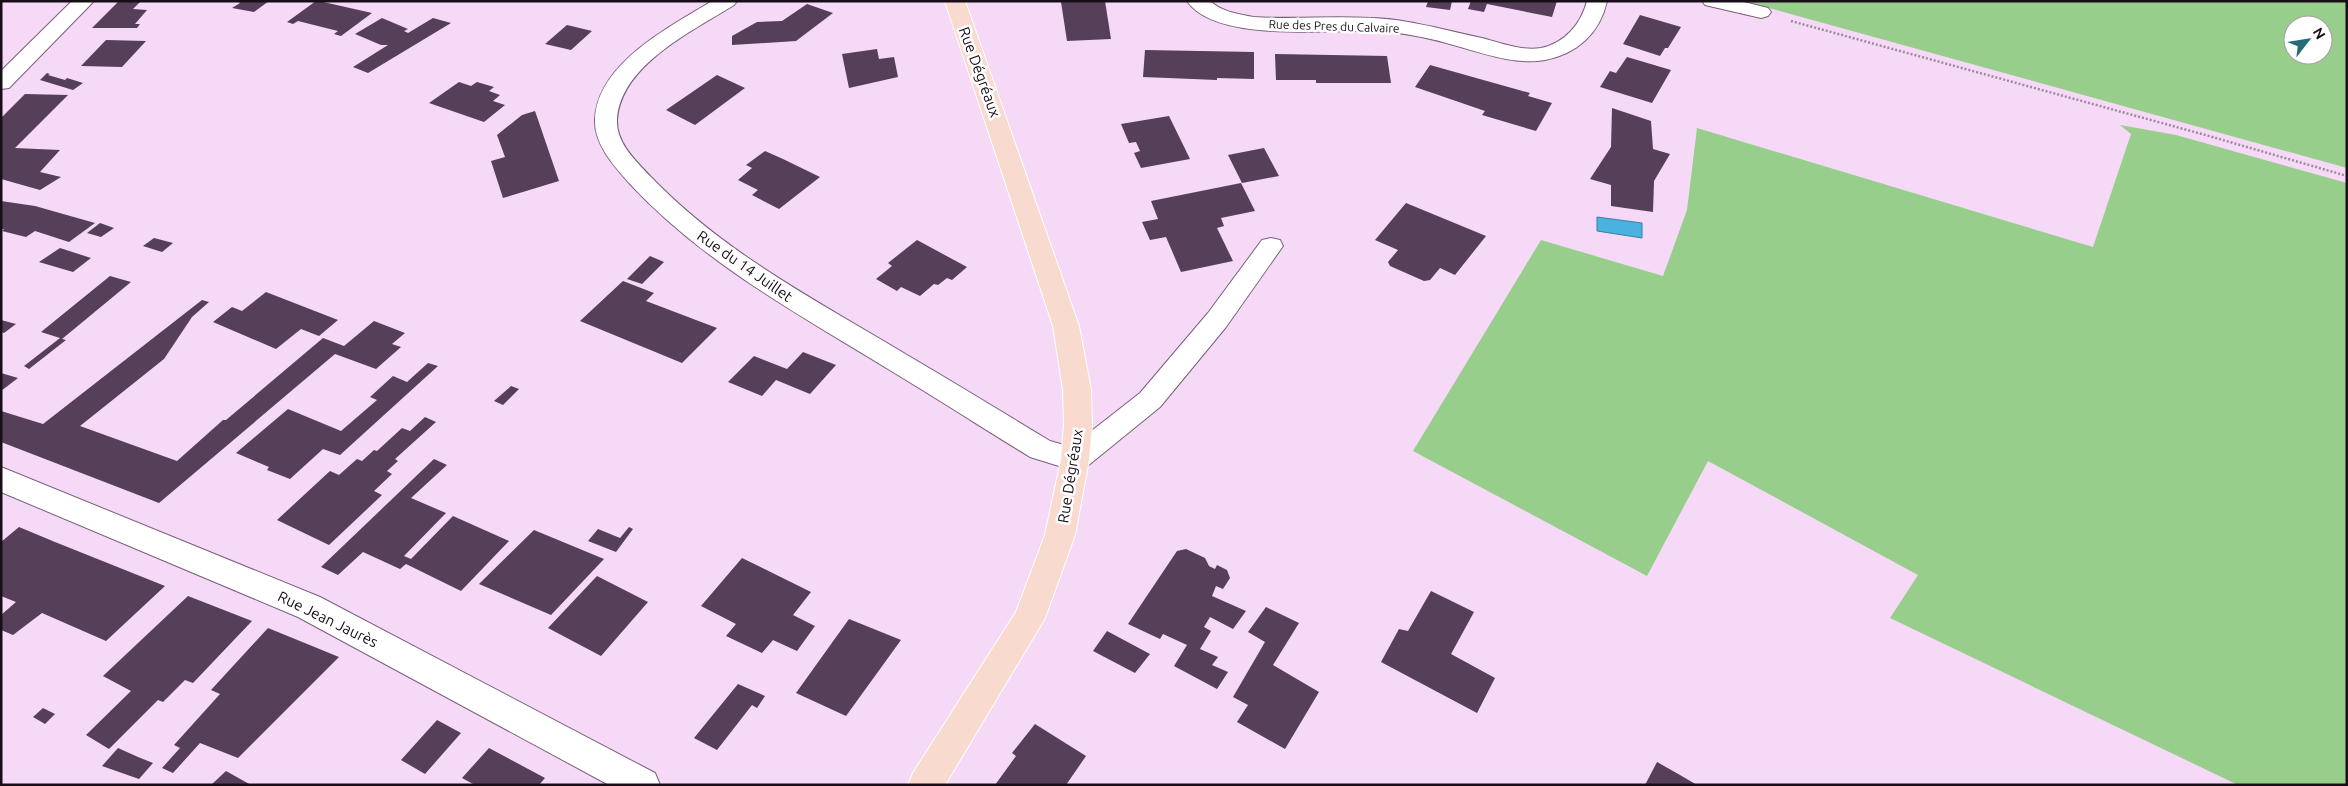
<svg xmlns="http://www.w3.org/2000/svg" width="2348" height="786" font-family="Ubuntu,sans-serif">
<style>
.green{fill:#98ce8c;fill-rule:evenodd}
.water{fill:#4ab2de;stroke:#3b81a3}
.building{fill:#563f58}
.lines{fill:none;stroke-linecap:round;stroke-linejoin:round}
.minor-casing{stroke:#78607a;stroke-width:2}
.major-casing{stroke:#fff;stroke-width:2}
.path{stroke:#9f8a9f;stroke-width:2.5;stroke-dasharray:2 2;stroke-linecap:butt}
.minor{fill:#fff;fill-rule:evenodd}
.major{fill:#f9dace;fill-rule:evenodd}
.labels{text-anchor:middle;dominant-baseline:central;stroke-width:5;stroke-linejoin:round;paint-order:stroke}
.far-street-label{font-size:12px;fill:#180e18;stroke:#fff}
.street-label{font-size:15px;fill:#180e18;stroke:#fff}
</style>
<rect width="100%" height="100%" fill="#f5d9f6"/>
<g class="green">
<path d="M1744,1H2347V168ZM2293,25H2323V55H2293Z"/>
<path d="M2120,125L2176,135L2347,183V785H2238L1890,618L1918,575L1708,461L1647,576L1413,451L1541,240L1663,276L1687,210L1697,128L2093,247L2131,134Z"/>
</g>
<path class="water" d="M1597,217L1642,223V238L1597,231Z"/>
<g class="building">
<path d="M119,1H141L133,9L147,10L135,24H140L137,28H92Z"/>
<path d="M237,1H269L254,12L232,8L240,3Z"/>
<path d="M316,1H319L372,13L341,36L334,34L338,31L298,21L293,24L287,22Z"/>
<path d="M1105,1L1111,39L1067,41L1061,2Z"/>
<path d="M1428,1H1452L1450,10L1426,7Z"/>
<path d="M1471,1H1557L1552,17L1487,4L1484,12L1468,9Z"/>
<path d="M807,4L833,13L796,41L732,45V36L757,22L782,21Z"/>
<path d="M1640,15L1681,27L1668,48H1665L1660,56L1623,44Z"/>
<path d="M382,18L408,29L404,31L408,33L433,18L451,23L368,73L353,67L388,45H381L355,34Z"/>
<path d="M567,25L592,31L571,50L545,44Z"/>
<path d="M106,40L146,41L122,67L81,66Z"/>
<path d="M877,49L879,59L894,57L898,77L849,88L842,54Z"/>
<path d="M1145,50L1254,52V79L1217,78V80L1143,77Z"/>
<path d="M1275,54L1387,56L1391,83H1316V80H1276Z"/>
<path d="M1627,57L1671,70L1652,103L1600,87L1610,71L1616,73Z"/>
<path d="M1430,65L1530,93L1528,96L1552,103L1536,131L1482,115L1485,111L1415,87Z"/>
<path d="M47,73L50,74L48,75L65,80L67,78L83,83L73,90L40,80Z"/>
<path d="M717,75L745,88L695,125L666,110Z"/>
<path d="M459,82L471,86L477,82L494,87L489,91L500,95L493,101L505,105L484,122L429,103Z"/>
<path d="M25,94L68,95L15,148L60,150L40,172L61,177L40,190L1,179V118Z"/>
<path d="M1612,108L1651,121L1653,149L1670,154L1654,181L1653,212L1611,206V185L1590,179L1611,147Z"/>
<path d="M535,111L559,181L503,198L491,161L505,157L497,135L522,115Z"/>
<path d="M1169,116L1190,159L1141,168L1134,153L1140,151L1136,142L1129,143L1121,124Z"/>
<path d="M1264,148L1279,176L1242,183L1228,155Z"/>
<path d="M765,151L783,159L820,177L779,209L752,195L758,190L738,180L752,168L746,165Z"/>
<path d="M1241,183L1255,211L1221,218L1224,226L1217,228L1233,261L1181,272L1166,237L1150,240L1142,222L1158,219L1151,201Z"/>
<path d="M1,201L35,206L95,223L69,242L35,231L26,237L2,231L4,229H1Z"/>
<path d="M1406,203L1486,236L1455,275L1440,268L1430,280L1424,281L1390,266L1388,262L1398,250L1375,240Z"/>
<path d="M100,223L114,228L101,237L87,233Z"/>
<path d="M154,238L173,243L162,252L143,246Z"/>
<path d="M917,240L967,267L952,280L947,278L938,285L934,284L920,296L901,287L897,291L876,279L892,266L888,263Z"/>
<path d="M60,248L91,258L73,272L39,262Z"/>
<path d="M650,256L664,262L642,284L627,279Z"/>
<path d="M110,276L131,282L62,339L66,340L29,369L24,366L60,338L41,332Z"/>
<path d="M623,281L654,293L646,301L717,328L682,363L580,321Z"/>
<path d="M266,292L338,320L319,336L301,329L276,349L213,322L232,307L242,311Z"/>
<path d="M202,300L209,302L192,317L164,359L80,426L177,461L223,420H226L323,338L344,346L374,321L405,333L392,344L401,347L376,369L335,354L159,503L1,442V411L43,424Z"/>
<path d="M1,320L16,324L4,333L1,332Z"/>
<path d="M803,352L836,365L810,394L776,380L762,396L728,382L754,356L787,369Z"/>
<path d="M428,363L438,366L340,455L323,449L290,479L267,470L269,467L236,453L288,409L341,431L377,400L370,397L393,376L407,382Z"/>
<path d="M1,373L18,378L1,391Z"/>
<path d="M511,386L519,389L503,405L494,401Z"/>
<path d="M425,417L436,422L395,459L398,461L387,471L392,474L374,491L382,495L329,545L277,520L330,471L339,475L357,459L362,461L374,450L377,451L402,428L410,431Z"/>
<path d="M434,459L447,465L411,498L446,513L404,556L411,559L453,516L509,541L461,591L406,564L400,569L363,552L338,575L321,567Z"/>
<path d="M19,527L55,542L165,586L106,641L42,613L13,635L1,630V615L16,602L1,596V542Z"/>
<path d="M629,527L633,529L616,552L588,541L598,529L620,538Z"/>
<path d="M534,530L604,559L551,615L479,584Z"/>
<path d="M1186,549L1205,558L1209,566L1215,569L1217,565L1227,570L1230,578L1223,589L1216,586L1212,596L1246,611L1233,629L1210,617L1204,627L1211,631L1200,649L1218,657L1212,665L1228,672L1217,689L1174,666L1187,645L1163,634L1160,639L1128,624L1177,551Z"/>
<path d="M742,558L811,592L793,615L815,626L797,651L773,640L762,653L726,636L736,624L701,606Z"/>
<path d="M597,576L648,602L601,656L548,628Z"/>
<path d="M1431,591L1474,612L1451,654L1495,678L1477,713L1381,662L1399,629L1408,631Z"/>
<path d="M188,596L252,621L193,683L185,680L163,702L158,700L109,749L86,735L131,691L103,676Z"/>
<path d="M1266,607L1299,623L1273,665L1319,692L1285,749L1237,722L1248,705L1233,697L1265,642L1248,632Z"/>
<path d="M849,619L901,640L846,716L796,693Z"/>
<path d="M268,628L339,657L238,758L200,743L173,773L162,768L180,748L174,745L220,694L211,690Z"/>
<path d="M1107,631L1150,654L1135,673L1093,651Z"/>
<path d="M738,684L765,696L757,708L752,705L717,750L694,738Z"/>
<path d="M43,708L55,714L45,724L33,717Z"/>
<path d="M437,720L461,733L425,774L401,760Z"/>
<path d="M1035,724L1086,756L1066,785H995L1016,756L1012,753Z"/>
<path d="M118,748L138,757L153,763L139,779L102,766Z"/>
<path d="M489,748L545,778L539,785H475L462,778Z"/>
<path d="M1657,762L1680,775L1697,785H1645Z"/>
<path d="M226,771L251,785H211Z"/>
</g>
<g class="lines">
<g class="minor-casing">
<g id="minor">
<path d="M72,1H94L9,88L1,89V71Z"/>
<path d="M712,1H737L734,5C693,31 620,65 617,120C616,143 636,161 651,177C724,253 817,301 907,355C955,383 1002,412 1050,441L1071,447L1140,393L1208,313L1262,240L1271,238L1280,240L1283,246L1226,327L1160,407L1085,468L1075,471L1030,457C983,428 936,398 888,369C798,314 704,263 631,185C616,168 594,145 595,120C597,63 670,27 712,1Z"/>
<path d="M1187,1H1210C1222,12 1238,14 1254,17C1301,20 1349,14 1396,20C1425,24 1453,32 1482,38C1501,43 1521,51 1541,48C1565,43 1581,24 1587,1H1607C1600,33 1577,54 1545,60C1509,67 1462,45 1426,38C1411,35 1396,32 1381,31C1334,29 1216,44 1187,1Z"/>
<path d="M1702,1H1740L1768,8L1771,12L1768,16L1761,18L1705,5Z"/>
<path d="M1,467L320,597L655,773L660,785H609L298,617L1,492Z"/>
</g>
</g>
<g class="major-casing">
<path id="major" d="M945,1H965L1079,326L1091,390L1092,425L1089,460L1075,535L1045,618L945,785H908L913,773L1016,612L1045,535L1061,460L1064,425L1063,390L1053,326Z"/>
</g>
<path class="path" d="M1791,21L2209,136L2347,176"/>
<use href="#minor" class="minor"/>
<use href="#major" class="major"/>
</g>
<g class="labels">
<g class="far-street-label">
<text transform="translate(1334 26) rotate(2)">Rue des Pres du Calvaire</text>
</g>
<g class="street-label">
<text transform="translate(980 72) rotate(70)">Rue Dégréaux</text>
<text transform="translate(745 266) rotate(35)">Rue du 14 Juillet</text>
<text transform="translate(1070 476) rotate(-81)">Rue Dégréaux</text>
<text transform="translate(328 619) rotate(26)">Rue Jean Jaurès</text>
</g>
</g>
<rect width="2348" height="786" fill="none" stroke="#180e18" stroke-width="5"/>
<g transform="translate(2308 40) rotate(59)"><circle r="24" fill="#ffffff" stroke="#a39fa3"/>
<path d="M0-4L9 19L0 12L-9 19Z" fill="#256d79"/>
<text y="-8" font-size="14" font-weight="bold" text-anchor="middle" fill="#180e18">N</text>
</g>
</svg>
